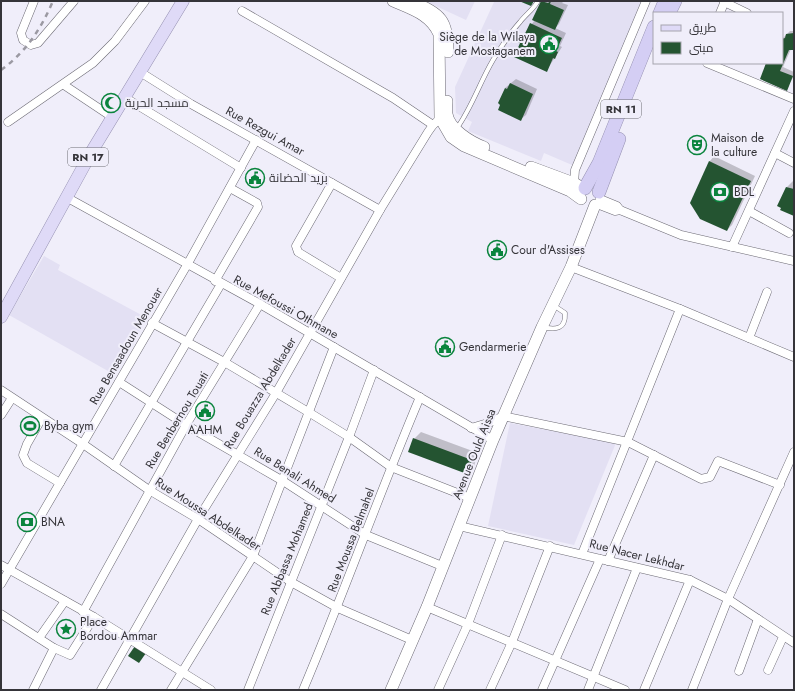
<svg xmlns="http://www.w3.org/2000/svg" width="795" height="691" font-family="Jost,Cairo,sans-serif">
<style>
.built{fill:#e3e0f3}
.shadow{fill:#0003}
.building{fill:#245431}
.lines{fill:none;stroke-linecap:round;stroke-linejoin:round}
.service-casing{stroke:#6c6a74;stroke-width:5}
.minor-casing{stroke:#6c6a74;stroke-width:9}
.secondary-casing{stroke:#6c6a74;stroke-width:12}
.primary-casing{stroke:#9590b1;stroke-width:13}
.trunk-casing{stroke:#9590b1;stroke-width:14}
.service{stroke:#fff;stroke-width:4}
.minor{stroke:#fff;stroke-width:8}
.secondary{stroke:#fff;stroke-width:11}
.primary{stroke:#dfdaf7;stroke-width:12}
.trunk{stroke:#d4cef4;stroke-width:13}
.rail{stroke:#9b99a2;stroke-width:2.5;stroke-dasharray:5 5;stroke-linecap:butt}
.labels{text-anchor:middle;dominant-baseline:central;stroke-width:4;stroke-linejoin:round;paint-order:stroke}
.shield{fill:#f0eefa;stroke:#6d6c73;stroke-width:1}
.shield-label{font-size:11px;font-weight:bold;fill:#353439}
.poi-label{font-size:12px;fill:#353439;stroke:#f0eefa;text-anchor:start}
.street-label{font-size:12px;fill:#353439;stroke:#f0eefa}
</style>
<rect width="100%" height="100%" fill="#f0eefa"/>
<g class="built">
<path d="M425,1H475L466,20Z"/>
<path d="M491,1H642L574,164L572,165L544,153L541,161L468,131L472,122L456,113L455,87L494,2Z"/>
<path d="M44,256L60,265L58,270L147,318L115,375L9,315Z"/>
<path d="M510,423L616,443L574,545L488,526Z"/>
</g>
<g class="shadow">
<path d="M542,1H564L562,3L568,5L559,24L555,28L566,33L560,46L562,47L546,71L522,43L518,41L535,20Z"/>
<path d="M790,31H794V49H791L783,67L794,72V76L786,89L767,63H782V39Z"/>
<path d="M516,79L537,89L526,115L521,119L505,88Z"/>
<path d="M714,156L755,176L732,225L727,230L691,203L710,161Z"/>
<path d="M794,180V215L787,187Z"/>
<path d="M421,432L478,453L474,466L466,473L414,439Z"/>
</g>
<g class="building">
<path d="M519,1H534L531,6Z"/>
<path d="M541,1L548,3L551,1L550,4L564,10L555,30L532,20Z"/>
<path d="M530,23L562,38L556,51L558,52L555,59L553,58L547,72L514,57L520,43L517,42L520,35L524,36Z"/>
<path d="M794,33V50H789L780,71L793,76L787,91L760,79L766,63H782V39L785,38L786,34Z"/>
<path d="M510,83L533,94L521,121L498,110L500,105L498,103L505,88L507,89Z"/>
<path d="M709,161L751,181L727,231L700,219L690,203Z"/>
<path d="M786,187L794,189V216L780,210L781,208L777,206Z"/>
<path d="M413,438L472,460L467,474L408,452Z"/>
<path d="M135,646L146,653L139,663L128,656Z"/>
</g>
<g class="lines">
<g class="service-casing">
<g id="service">
<path d="M457,128C472,107 480,82 493,60C501,47 510,33 520,22C526,14 533,10 538,1"/>
<path d="M542,327C555,330 566,330 565,313L553,305"/>
</g>
</g>
<g class="minor-casing">
<g id="minor">
<path d="M34,1L21,33L23,40L31,45L38,43L74,1"/>
<path d="M724,2L747,13"/>
<path d="M242,11L393,98L433,125"/>
<path d="M720,13L725,1"/>
<path d="M707,63L794,99"/>
<path d="M140,72L191,104L380,210"/>
<path d="M64,85L112,117"/>
<path d="M124,97L241,168"/>
<path d="M8,122L93,63L115,41L145,1"/>
<path d="M775,153L794,163"/>
<path d="M332,183L296,246L298,252L341,278"/>
<path d="M574,183L575,170L646,1"/>
<path d="M66,197L260,304L493,440"/>
<path d="M600,199L617,206L620,210"/>
<path d="M597,204L615,211L620,210L681,235L794,261"/>
<path d="M749,211L789,233"/>
<path d="M732,247L794,111"/>
<path d="M571,267L680,309L794,357"/>
<path d="M215,281L258,207L257,203L230,188"/>
<path d="M152,323L226,363L310,413L349,437L391,467L470,498"/>
<path d="M749,338L767,292"/>
<path d="M119,382L186,425L283,481L366,535L442,566"/>
<path d="M1,390L83,444L149,490L198,519L291,582L338,608L412,640"/>
<path d="M1,415L12,398"/>
<path d="M42,418L27,444L23,455L27,463L60,483"/>
<path d="M471,428L491,422L503,416L628,442L701,479L710,477L718,461L780,485"/>
<path d="M114,466L221,284"/>
<path d="M459,526L690,580L728,599L794,643"/>
<path d="M582,554L680,309"/>
<path d="M608,561L654,455"/>
<path d="M1,565L94,617L211,690"/>
<path d="M1,584L187,265L256,140"/>
<path d="M427,607L625,690"/>
<path d="M83,612L186,425L260,304"/>
<path d="M1,614L54,648L70,655L94,617"/>
<path d="M39,638L65,601"/>
<path d="M768,670L783,637"/>
<path d="M739,671L758,619"/>
<path d="M33,690L54,648"/>
<path d="M101,690L198,519L276,393L380,210L428,132L433,125L444,115"/>
<path d="M171,690L253,556L334,347"/>
<path d="M248,690L349,437L374,370"/>
<path d="M303,690C344,593 379,494 420,397"/>
<path d="M438,690L468,624L502,535"/>
<path d="M490,690L512,642L550,546"/>
<path d="M542,690L600,559"/>
<path d="M588,690L637,568"/>
<path d="M644,690L690,580"/>
<path d="M692,690L728,599L794,452"/>
</g>
</g>
<g class="secondary-casing">
<g id="secondary">
<path d="M393,1C411,9 430,14 439,34L440,118L451,137L464,146L570,191L581,199"/>
<path d="M413,2C441,14 448,20 448,52"/>
<path d="M447,101C447,105 446,110 447,114C449,129 471,142 484,147"/>
<path d="M531,167L574,183L584,189"/>
<path d="M391,690L427,607L493,440L542,327L571,267L595,205"/>
</g>
</g>
<g class="primary-casing">
<path id="primary" d="M1,317L92,151L183,1"/>
</g>
<g class="trunk-casing">
<g id="trunk">
<path d="M660,13L665,1"/>
<path d="M669,13L675,1"/>
<path d="M585,188L599,163L654,27"/>
<path d="M599,192L619,139"/>
</g>
</g>
<use href="#service" class="service"/>
<use href="#minor" class="minor"/>
<use href="#secondary" class="secondary"/>
<use href="#primary" class="primary"/>
<use href="#trunk" class="trunk"/>
<path class="rail" d="M1,70C26,52 41,29 53,1"/>
</g>
<defs>
<g id="civic-ring" transform="scale(1)"><circle r="9.5" fill="#f0eefa" stroke="#0a843d" stroke-width="1.5"/><path d="M-.6-6.5H3V-4.5H.6V-3L4-1V1h2V6H-6V1h2V-1L-.6-3ZM-1.2 2.5V6h2.4V2.5Z" fill="#0a843d"/></g>
<g id="mosque-ring" transform="scale(1)"><circle r="9.5" fill="#f0eefa" stroke="#0a843d" stroke-width="1.5"/><path d="M3.5-4.9A6 6 0 1 0 3.5 4.9A5 5 0 1 1 3.5-4.9Z" fill="#0a843d"/></g>
<g id="theatre-ring" transform="scale(1)"><circle r="9.5" fill="#f0eefa" stroke="#0a843d" stroke-width="1.5"/><path d="M-5-5.5Q0-4 5-5.5V0Q5 5 0 6Q-5 5-5 0ZM-3.3-2.5H-1v1.5H-3.3ZM1-2.5H3.3v1.5H1ZM-2.8 1Q0 5.5 2.8 1Z" fill="#0a843d"/></g>
<g id="bank-ring" transform="scale(1)"><circle r="9.5" fill="#f0eefa" stroke="#0a843d" stroke-width="1.5"/><path d="M-6-4H6V4H-6ZM0-2.3a2.3 2.3 0 1 0 0 4.6a2.3 2.3 0 1 0 0-4.6Z" fill="#0a843d"/></g>
<g id="stadium-ring" transform="scale(1)"><circle r="9.5" fill="#f0eefa" stroke="#0a843d" stroke-width="1.5"/><path d="M0-5a6.5 5 0 1 0 0 10a6.5 5 0 1 0 0-10ZM-3.5-1.8h7v3.6h-7Z" fill="#0a843d"/></g>
<g id="sight-ring" transform="scale(1)"><circle r="9.5" fill="#f0eefa" stroke="#0a843d" stroke-width="1.5"/><path d="M0-6L1.8-2.2L6-1.7L2.9 1.2L3.7 5.4L0 3.3L-3.7 5.4L-2.9 1.2L-6-1.7L-1.8-2.2Z" fill="#0a843d"/></g>
</defs>
<g fill-rule="evenodd">
<use href="#civic-ring" x="549" y="44"/>
<use href="#mosque-ring" x="111" y="103"/>
<use href="#theatre-ring" x="697" y="145"/>
<use href="#civic-ring" x="255" y="178"/>
<use href="#bank-ring" x="720" y="192"/>
<use href="#civic-ring" x="497" y="250"/>
<use href="#civic-ring" x="445" y="347"/>
<use href="#civic-ring" x="205" y="411"/>
<use href="#stadium-ring" x="30" y="426"/>
<use href="#bank-ring" x="27" y="522"/>
<use href="#sight-ring" x="66" y="629"/>
</g>
<g class="labels">
<g class="shield">
<rect x="601" y="100" width="40" height="18" rx="3"/>
<rect x="68" y="148" width="40" height="18" rx="3"/>
</g>
<g class="shield-label">
<text x="621" y="109">RN 11</text>
<text x="88" y="157">RN 17</text>
</g>
<g class="poi-label">
<text x="535" y="37" text-anchor="end">Siège de la Wilaya<tspan x="535" dy="14">de Mostaganem</tspan></text>
<text x="125" y="103">مسجد الحرية</text>
<text x="711" y="138">Maison de<tspan x="711" dy="14">la culture</tspan></text>
<text x="269" y="178">بريد الحضانة</text>
<text x="734" y="192">BDL</text>
<text x="511" y="250">Cour d'Assises</text>
<text x="459" y="347">Gendarmerie</text>
<text x="44" y="426">Byba gym</text>
<text x="205" y="430" text-anchor="middle">AAHM</text>
<text x="41" y="522">BNA</text>
<text x="80" y="622">Place<tspan x="80" dy="14">Bordou Ammar</tspan></text>
</g>
<g class="street-label">
<text transform="translate(265 131) rotate(29)">Rue Rezgui Amar</text>
<text transform="translate(286 307) rotate(29)">Rue Mefoussi Othmane</text>
<text transform="translate(126 346) rotate(-60)">Rue Bensaadoun Menouar</text>
<text transform="translate(260 393) rotate(-59)">Rue Bouazza Abdelkader</text>
<text transform="translate(177 420) rotate(-59)">Rue Benbernou Touati</text>
<text transform="translate(474 454) rotate(-68)">Avenue Ould Aissa</text>
<text transform="translate(295 475) rotate(32)">Rue Benali Ahmed</text>
<text transform="translate(208 514) rotate(33)">Rue Moussa Abdelkader</text>
<text transform="translate(351 540) rotate(-69)">Rue Moussa Belmahel</text>
<text transform="translate(637 555) rotate(14)">Rue Nacer Lekhdar</text>
<text transform="translate(287 559) rotate(-68)">Rue Abbassa Mohamed</text>
</g>
</g>
<rect width="795" height="691" fill="none" stroke="#353439" stroke-width="4"/>
<rect x="653" y="12" width="130" height="52" fill="#f0eefa" stroke="#a5a4ad"/>
<rect x="661" y="25" width="20" height="6" fill="#dfdaf7" stroke="#a5a4ad"/>
<text x="689" y="32" font-size="12" fill="#353439">طريق</text>
<rect x="661" y="42" width="20" height="12" fill="#245431" stroke="#a5a4ad"/>
<text x="689" y="52" font-size="12" fill="#353439">مبنى</text>
</svg>
